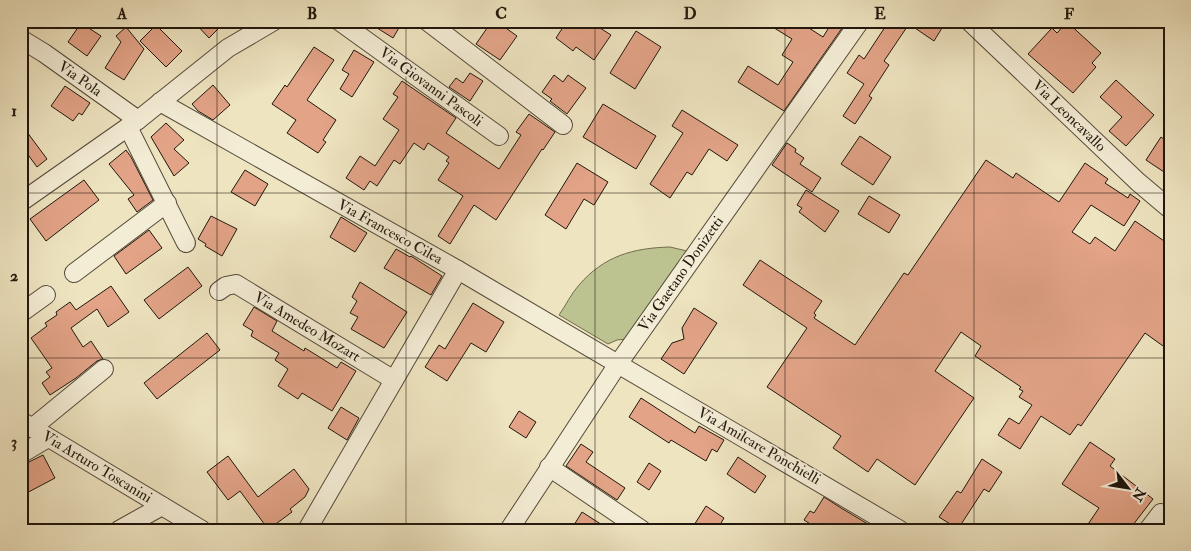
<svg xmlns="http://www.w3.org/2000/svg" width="1191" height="551" font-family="'IM FELL Double Pica',serif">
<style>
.green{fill:#bdc390;stroke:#6f6d4e}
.building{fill:#e2a387;stroke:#21170d}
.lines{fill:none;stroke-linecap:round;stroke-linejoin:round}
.minor-casing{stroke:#544a3a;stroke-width:20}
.minor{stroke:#f4edd6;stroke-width:18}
.grid{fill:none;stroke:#21170d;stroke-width:1;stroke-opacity:0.55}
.labels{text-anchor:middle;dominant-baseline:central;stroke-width:4;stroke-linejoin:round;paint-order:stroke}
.street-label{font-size:15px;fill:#21170d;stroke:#f4edd6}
.neatline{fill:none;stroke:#21170d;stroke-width:2}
.grid-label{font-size:16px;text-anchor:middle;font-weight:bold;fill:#21170d}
</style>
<rect width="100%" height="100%" fill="#eee4c0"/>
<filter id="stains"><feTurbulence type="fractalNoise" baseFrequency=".004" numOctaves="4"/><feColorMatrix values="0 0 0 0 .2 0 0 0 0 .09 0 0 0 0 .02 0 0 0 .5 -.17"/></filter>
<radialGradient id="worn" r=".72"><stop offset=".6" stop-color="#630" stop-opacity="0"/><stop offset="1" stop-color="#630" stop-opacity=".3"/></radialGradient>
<path class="green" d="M670,247L687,251L626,339L617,340L608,344L559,315C566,305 571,294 579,285C604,256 633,248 670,247Z"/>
<g class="building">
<path d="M193,21H226L209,38Z"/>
<path d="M366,21H403L393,38Z"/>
<path d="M492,21H496L517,36L500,60L476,44Z"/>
<path d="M567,21H589L611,35L594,60L576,47L573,51L556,38Z"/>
<path d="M763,21H798L823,37L833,21H847L784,111L738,82L748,66L778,85L793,62L782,55L792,39Z"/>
<path d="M889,21H932L942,28L934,41L909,24L884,61L889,65L869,96L872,98L855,124L843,116L864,84L847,73L859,55L864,59Z"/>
<path d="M1067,22L1101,53L1092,63L1096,67L1073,93L1028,54L1052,28L1057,33Z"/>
<path d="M81,23L101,36L87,56L68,42Z"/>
<path d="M156,25L182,51L166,67L140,41Z"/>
<path d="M126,27L144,49L124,80L105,68L121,42L116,36Z"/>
<path d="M636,31L661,47L635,89L610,73Z"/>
<path d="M314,47L334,60L307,100L336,120L323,140L326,142L318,153L287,133L296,120L272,104L285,85L287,87Z"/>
<path d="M354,50L374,62L352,97L340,89L349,74L342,70Z"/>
<path d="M470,73L483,81L470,101L449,87L456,78L463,83Z"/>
<path d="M554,75L563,82L568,75L586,88L567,114L550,101L552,99L542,92Z"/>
<path d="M1116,80L1154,115L1126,146L1109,131L1122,117L1100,97Z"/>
<path d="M402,81L456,118L446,133L499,169L521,135L516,132L529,114L555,132L543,150L542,149L496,220L474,205L450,244L438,236L463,196L438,180L449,163L446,161L449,157L428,143L424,150L414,143L400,164L394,160L377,186L370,181L364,190L346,178L360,156L375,166L399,130L383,119L398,97L393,94Z"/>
<path d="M213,85L230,105L213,120L198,111L192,104Z"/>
<path d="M65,86L90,103L82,115L79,113L73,121L51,106Z"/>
<path d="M603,104L656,136L636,169L583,137Z"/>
<path d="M682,110L738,145L727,161L709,149L692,175L687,172L670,198L650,184L683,133L672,126Z"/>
<path d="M166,123L184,140L174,149L189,163L174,176L151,137Z"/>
<path d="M21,124L47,159L37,167L21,145Z"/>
<path d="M860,136L891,157L873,185L841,164Z"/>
<path d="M1161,137L1170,144V176L1146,160Z"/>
<path d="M787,143L796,149L795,152L804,158L800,164L821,178L812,192L772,165Z"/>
<path d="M126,150L131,157L153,200L137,212L128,199L134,195L109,164Z"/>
<path d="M986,160L1013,178L1016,173L1059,202L1085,163L1108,179L1105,183L1128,198L1130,194L1140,201L1124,226L1091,205L1072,232L1090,244L1095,237L1115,251L1135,221L1170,245V351L1145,333L1081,426L1078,424L1070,435L1041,416L1020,449L998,435L1009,418L1019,424L1032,405L1019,397L1023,391L1019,389L1021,387L975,356L981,346L961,332L935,371L974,398L915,485L877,459L868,472L833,448L841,436L767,387L807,328L743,285L760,260L822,301L814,313L816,315L814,318L855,345L904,273L908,275Z"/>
<path d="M577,163L608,182L594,205L584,199L566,229L545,215Z"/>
<path d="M245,170L268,184L255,206L231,192Z"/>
<path d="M84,180L99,200L46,241L30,219Z"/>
<path d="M806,190L839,211L825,232L799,212L802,208L797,205Z"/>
<path d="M869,196L900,215L889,233L858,214Z"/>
<path d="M211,216L237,229L222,256L205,246L206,244L198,239Z"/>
<path d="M341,217L367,233L355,252L330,237Z"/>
<path d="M149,230L162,248L126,274L114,256Z"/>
<path d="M396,249L410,257L411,256L442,276L431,295L384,268Z"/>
<path d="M188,267L202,286L159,319L144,300Z"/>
<path d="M360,282L407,312L384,348L351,329L358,317L350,313L357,301L352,297Z"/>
<path d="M111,286L129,312L108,327L97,309L71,328L83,347L91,341L103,359L97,361L76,378L50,395L42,383L50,377L46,372L52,368L31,338L47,326L45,323L57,315L56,312L70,302L76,310Z"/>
<path d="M473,303L504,322L486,352L471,343L447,381L425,367L439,345L445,349Z"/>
<path d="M254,307L277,321L272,331L304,351L305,348L337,368L341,362L356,371L332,411L302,393L298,399L278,386L288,369L275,360L279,353L251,336L253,331L243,325Z"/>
<path d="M694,308L717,323L684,374L661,359L672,343L684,339L682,328Z"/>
<path d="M207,333L220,350L157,399L144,383Z"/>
<path d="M641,398L695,433L699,426L724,440L717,452L712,449L706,461L671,440L669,443L629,417Z"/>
<path d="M341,407L359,418L347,440L328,428Z"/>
<path d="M519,411L536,422L526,438L509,427Z"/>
<path d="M1090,442L1115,459L1110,466L1153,499L1129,530H1084L1099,508L1062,484Z"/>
<path d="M581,444L593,452L586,462L625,488L617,500L566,466Z"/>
<path d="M43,455L55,478L21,496V466Z"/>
<path d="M228,456L258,497L294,469L309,489L305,497L290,509L292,512L273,526L265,525L240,491L228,500L207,472Z"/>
<path d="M738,457L766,476L755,493L727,474Z"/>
<path d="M982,459L1002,472L989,492L984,489L958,529L939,517L957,491L961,493Z"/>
<path d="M649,463L661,471L649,490L637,482Z"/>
<path d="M824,497L841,508L878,530H820L804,520L810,511L814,513Z"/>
<path d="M706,506L724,518L717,530H691Z"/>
<path d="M582,512L610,530H571Z"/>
</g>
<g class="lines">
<g class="minor-casing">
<g id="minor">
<path d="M339,21L499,136"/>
<path d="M427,21L563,125"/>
<path d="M969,21L1138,182L1170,209"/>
<path d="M21,39L44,53L138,120"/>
<path d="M160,102L458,270L900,530"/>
<path d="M128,127L186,243"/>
<path d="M21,202L138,120L228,48L274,21"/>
<path d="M74,273L167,203"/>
<path d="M219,291L226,286L236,284L394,380"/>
<path d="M21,313L46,295"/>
<path d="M21,421L202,530"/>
<path d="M32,428L104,369"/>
<path d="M21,454L48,438"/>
<path d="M549,467L642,530"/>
<path d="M119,530L162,506"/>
<path d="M307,530L458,270"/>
<path d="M509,530L618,364L860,21"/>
<path d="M1148,530L1161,513"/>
</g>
</g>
<use href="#minor" class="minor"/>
</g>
<path class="grid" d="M217,21V530M406,21V530M595,21V530M785,21V530M974,21V530M21,193H1170M21,358H1170"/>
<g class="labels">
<g class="street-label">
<text transform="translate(80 79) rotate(35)">Via Pola</text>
<text transform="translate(431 87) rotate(36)">Via Giovanni Pascoli</text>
<text transform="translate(1069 116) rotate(44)">Via Leoncavallo</text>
<text transform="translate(390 232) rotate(29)">Via Francesco Cilea</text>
<text transform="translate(681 274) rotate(-55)">Via Gaetano Donizetti</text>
<text transform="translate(307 327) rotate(31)">Via Amedeo Mozart</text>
<text transform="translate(759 446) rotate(30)">Via Amilcare Ponchielli</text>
<text transform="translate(97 467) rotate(31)">Via Arturo Toscanini</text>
</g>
</g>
<rect width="1191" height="551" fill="none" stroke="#eee4c0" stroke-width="55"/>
<g transform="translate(1128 488) rotate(121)" stroke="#f4edd6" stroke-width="4" paint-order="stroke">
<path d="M0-4L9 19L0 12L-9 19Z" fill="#21170d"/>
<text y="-8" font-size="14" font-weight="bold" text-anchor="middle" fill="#21170d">N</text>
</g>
<rect x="28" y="28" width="1136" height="496" class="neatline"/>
<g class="grid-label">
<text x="122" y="19">A</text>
<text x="312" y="19">B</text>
<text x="501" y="19">C</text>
<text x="690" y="19">D</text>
<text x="880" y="19">E</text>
<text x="1069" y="19">F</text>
<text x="14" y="116">1</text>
<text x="14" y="281">2</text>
<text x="14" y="447">3</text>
</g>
<rect width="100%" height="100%" filter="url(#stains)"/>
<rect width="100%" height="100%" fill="url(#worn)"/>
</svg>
